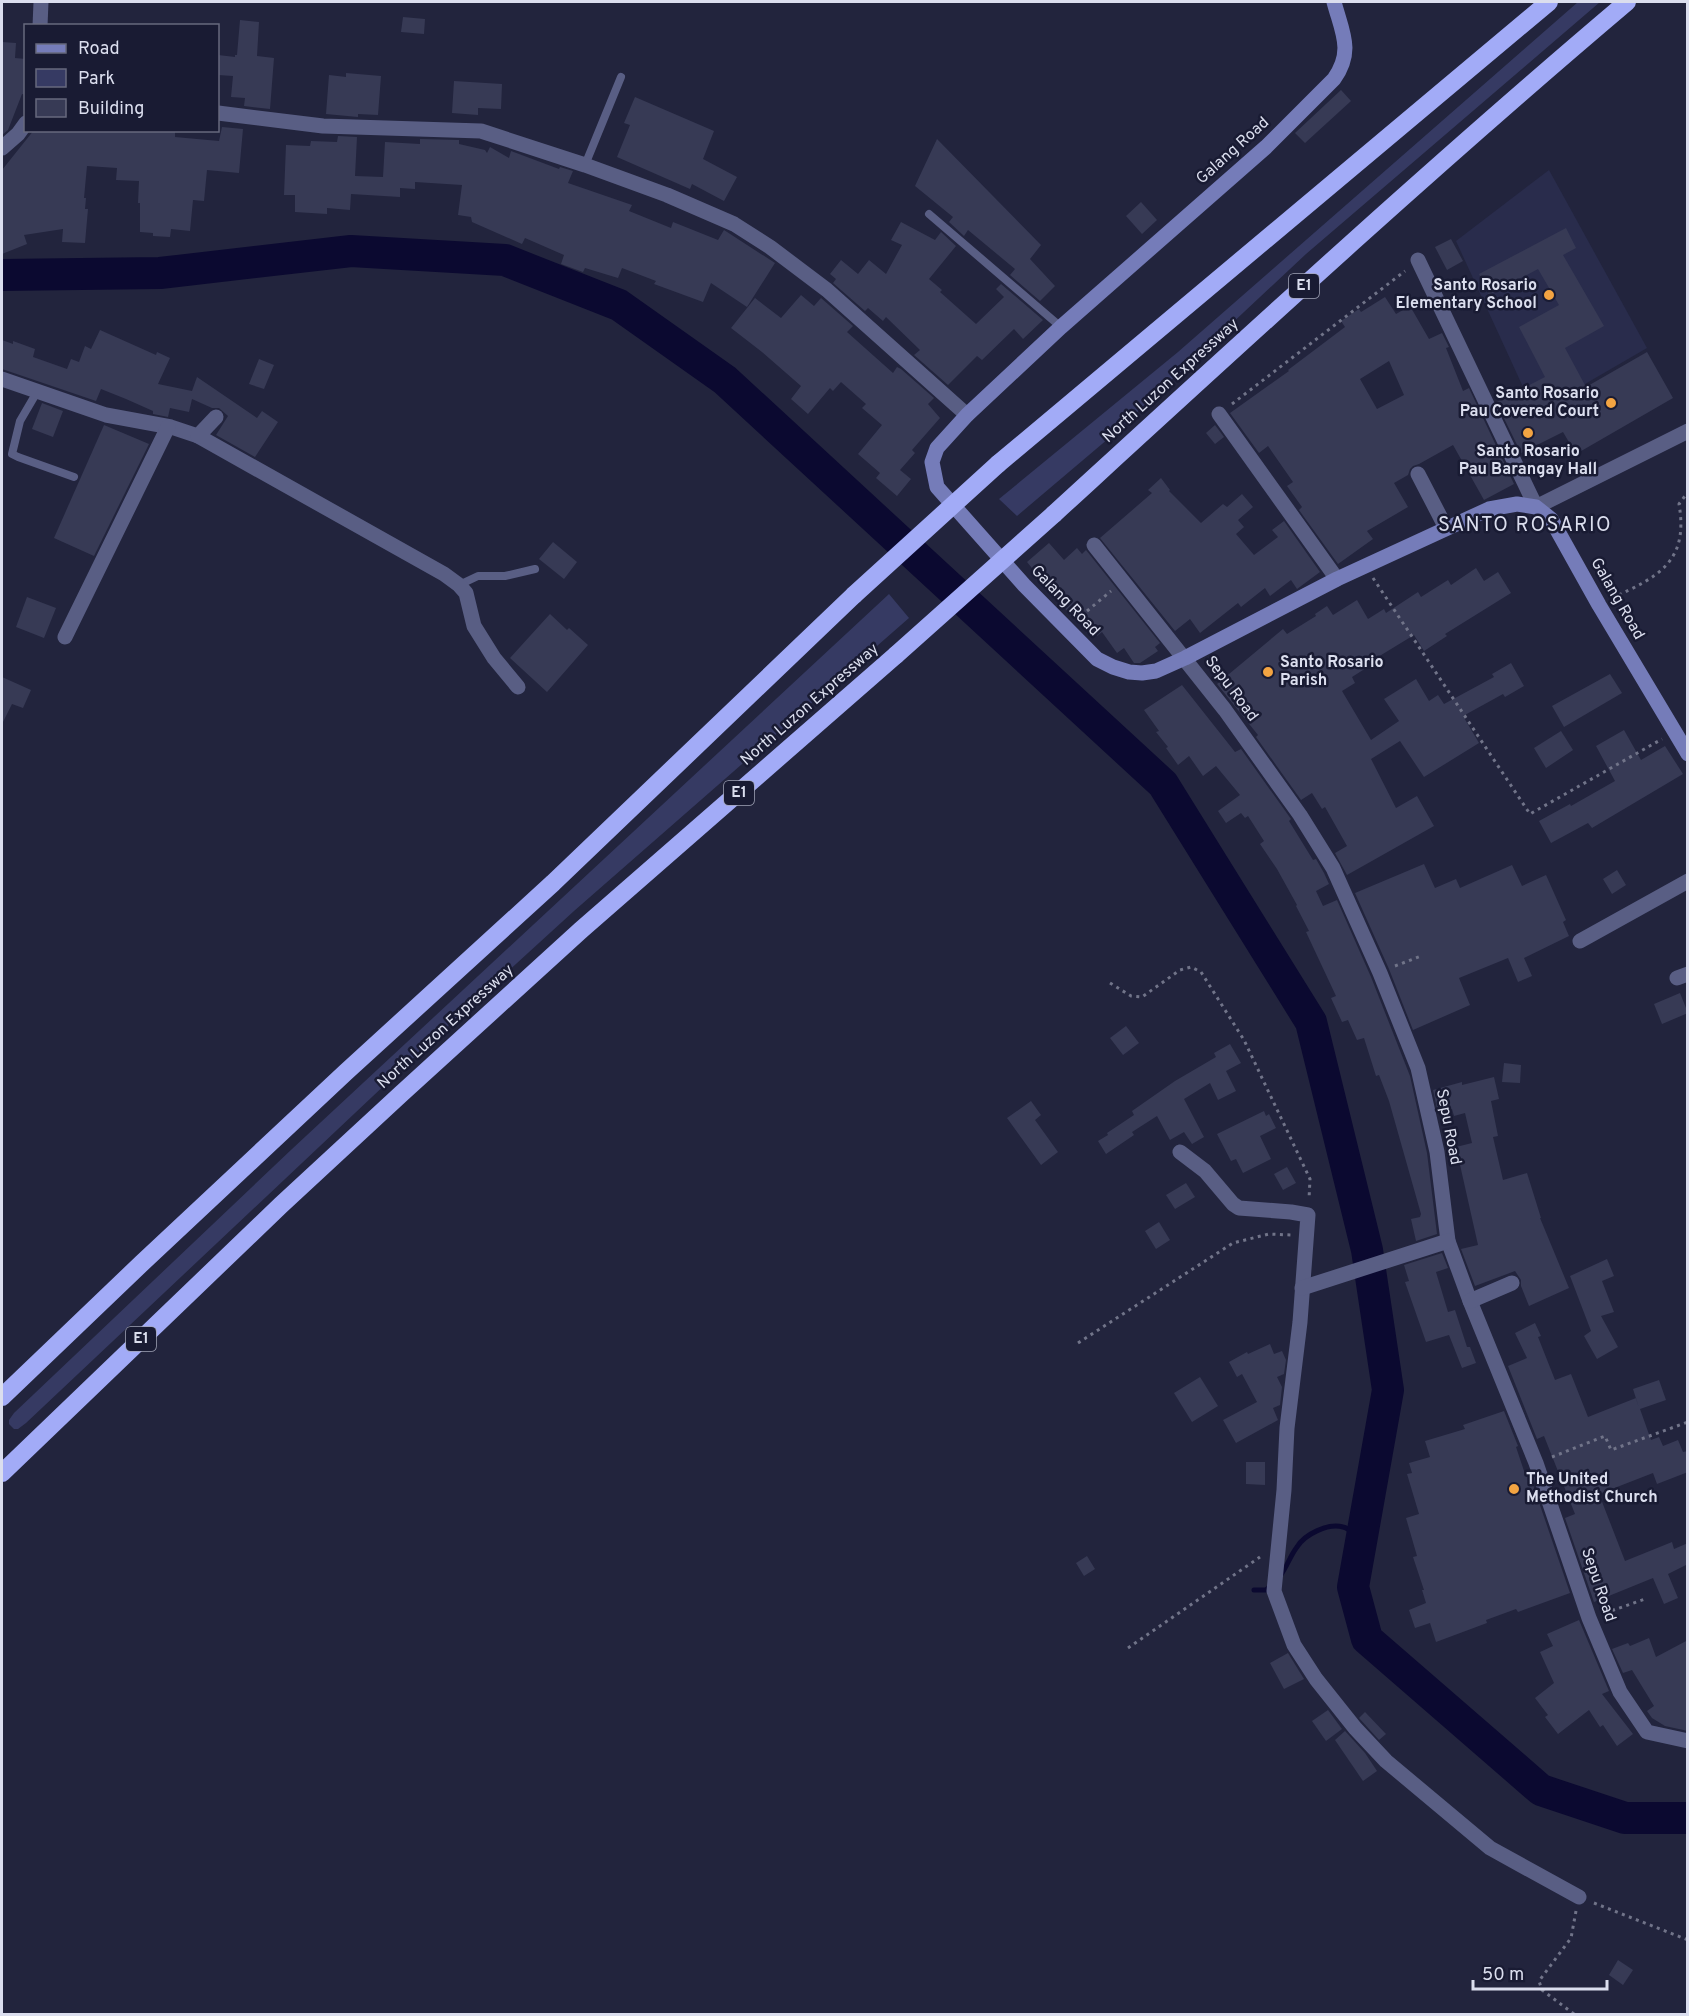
<svg xmlns="http://www.w3.org/2000/svg" width="1689" height="2016" font-family="Overpass,sans-serif">
<style>
.built{fill:#292c4c}
.green{fill:#363a63}
.lines{fill:none;stroke-linecap:round;stroke-linejoin:round}
.stream{stroke:#0b0930;stroke-width:5}
.river{stroke:#0b0930;stroke-width:32}
.building{fill:#373a55;fill-rule:evenodd}
.path{stroke:#717489;stroke-width:3;stroke-dasharray:3 4.5;stroke-linecap:butt}
.lane{stroke:#595e84;stroke-width:8}
.street{stroke:#595e84;stroke-width:15}
.secondary{stroke:#757cb9;stroke-width:15}
.highway{stroke:#a2abf7;stroke-width:18}
.highway-bridge{stroke:#a2abf7;stroke-width:18}
.poi-dot{fill:#f3a442;stroke:#191b33;stroke-width:2}
.labels{text-anchor:middle;dominant-baseline:central;stroke-width:5;stroke-linejoin:round;paint-order:stroke}
.shield{fill:#191b33;stroke:#a1a4b6;stroke-width:1.5}
.shield-label{font-size:15px;font-weight:bold;fill:#dbdeee}
.street-label{font-size:16px;fill:#dbdeee;stroke:#191b33}
.poi-label{font-size:16px;font-weight:bold;fill:#dbdeee;stroke:#191b33;text-anchor:end}
.quarter-label{font-size:20px;letter-spacing:1.5px;fill:#dbdeee;stroke:#191b33}
</style>
<rect width="100%" height="100%" fill="#22243d"/>
<path class="built" d="M1549,170L1647,348L1535,413L1456,241Z"/>
<g class="green">
<path d="M1578,2H1600L1306,254L1115,433L1017,516L999,499L1178,352Z"/>
<path d="M889,594L909,618L574,911L425,1047L26,1423L18,1429H14L9,1424V1420L14,1413L292,1149Z"/>
</g>
<g class="lines">
<g class="stream">
<path d="M1280,1576C1287,1567 1290,1556 1297,1547C1305,1534 1328,1523 1343,1527C1350,1528 1356,1537 1362,1541"/>
<path d="M1254,1590H1266L1272,1585"/>
</g>
<path class="river" d="M2,275L160,273L351,251L505,260L619,305L725,380L1163,784L1311,1022L1367,1250L1388,1390L1353,1587L1367,1639L1541,1790L1625,1818H1688"/>
</g>
<g class="building">
<path d="M403,17L425,19L424,34L401,32Z"/>
<path d="M240,20L259,22L257,56L274,58L270,109L244,106L245,98L231,97L233,76L218,75V55L235,57V55H237Z"/>
<path d="M2,42L16,43L15,58L26,59V95L22,94L8,130L2,135Z"/>
<path d="M346,73L381,76L378,115L358,114V117L326,114L329,75L346,77Z"/>
<path d="M454,81L502,84L501,109L478,108V115L452,113Z"/>
<path d="M1341,90L1351,101L1305,143L1295,133Z"/>
<path d="M635,97L714,131L703,159L737,177L724,201L692,184L690,189L617,157L630,125L624,123Z"/>
<path d="M222,127L243,129L239,173L207,170L204,201L193,200L190,231L171,229L170,237L153,236V233L140,232V203H138L139,181L116,180L117,168L87,166L84,198H86L85,209H88L85,243L62,242L63,229L24,235L27,244L2,254V170L34,130H175V137L219,141Z"/>
<path d="M338,136L357,137L355,176L383,177L385,142L420,144V139L459,140V144L485,150L487,153L490,147L509,158L511,151L559,169L560,167L573,171L568,183L632,205L629,211L671,228L673,222L718,240L724,230L775,263L747,307L711,283L703,302L654,284L656,281L622,268L618,278L585,268L583,272L561,264L564,255L525,238L522,244L472,222L471,217L458,215L462,185L415,182V189L400,188V197L351,194L350,210L327,208V214L295,212V195H284L286,145L310,146L311,141L337,142Z"/>
<path d="M937,139L1041,245L1030,259L1055,286L1040,301L1010,275L1015,269L968,230L964,236L949,222L953,217L915,186Z"/>
<path d="M1141,202L1157,220L1142,234L1126,216Z"/>
<path d="M901,222L935,240L941,232L956,246L929,279L942,290L940,292L976,324L1004,297L996,289L1001,284L1043,320L1023,339L1014,329L982,360L977,356L948,385L914,355L920,350L886,317L883,321L868,308L865,311L833,283L836,279L830,274L841,260L858,274L869,260L886,274L902,245L891,240Z"/>
<path d="M1566,228L1576,248L1563,255L1604,326L1565,348L1586,387L1647,352L1673,398L1576,454L1563,432L1521,453L1496,402L1545,377L1519,327L1559,305L1538,269L1489,295L1479,274Z"/>
<path d="M1451,239L1463,261L1447,270L1435,247Z"/>
<path d="M801,295L814,306L821,298L853,326L847,332L893,373L897,367L901,369L934,398L928,404L940,418L912,450L915,453L900,470L911,479L897,496L876,478L880,473L858,454L882,425L862,408L866,404L841,382L833,391L830,388L808,414L791,399L801,386L762,352L731,328L755,298L781,318Z"/>
<path d="M1385,297L1396,314L1410,306L1429,339L1442,333L1449,347L1446,348L1463,391L1469,388L1514,484L1484,500L1453,445L1419,464L1413,466L1410,469L1408,475L1394,483L1408,507L1367,531L1373,539L1338,564L1299,510L1302,507L1287,486L1293,482L1268,446L1259,453L1230,413L1289,371L1288,370L1345,327L1341,321L1359,309L1361,312ZM1389,361L1404,395L1377,409L1360,379Z"/>
<path d="M100,330L156,355L157,352L170,358L158,384L192,391L197,377L257,418L262,411L278,422L255,457L216,435L228,416L219,408H212L192,399L189,412L170,408L168,417L153,414V411L126,399L101,389L96,401L2,369V340L13,344V341L35,349L33,357L67,369L71,359L79,362L85,346L91,349Z"/>
<path d="M259,359L274,365L264,389L249,384Z"/>
<path d="M42,403L63,411L53,437L32,429Z"/>
<path d="M104,425L149,444L94,556L54,538Z"/>
<path d="M1215,425L1224,437L1215,444L1206,433Z"/>
<path d="M1161,478L1170,490L1169,491L1201,523L1223,504L1227,507L1242,494L1253,507L1238,520L1244,527L1236,534L1254,555L1278,537L1272,530L1284,521L1320,572L1297,589L1291,580L1270,596L1265,588L1241,607L1238,603L1200,633L1190,619L1175,631L1100,538L1152,493L1148,490Z"/>
<path d="M553,542L577,562L564,579L539,559Z"/>
<path d="M1049,543L1064,560L1077,548L1082,554L1086,550L1160,643L1155,647L1158,651L1140,663H1134L1124,648L1117,653L1102,632L1097,636L1079,610L1072,617L1027,562Z"/>
<path d="M1476,568L1484,581L1498,572L1511,593L1445,634L1447,636L1424,651L1414,635L1373,660L1374,663L1352,677L1355,683L1342,691L1371,740L1399,721L1384,699L1416,679L1429,701L1438,695L1444,704L1494,677L1492,674L1511,663L1524,686L1505,697L1503,694L1463,716L1479,743L1424,777L1400,741L1371,759L1396,808L1417,796L1434,826L1347,875L1335,853L1347,846L1325,807L1322,809L1312,793L1301,800L1256,737L1258,735L1217,684L1283,629L1287,634L1316,616L1315,614L1327,606L1333,615L1357,600L1368,619L1384,609L1386,613L1418,592L1421,597L1448,580L1451,585Z"/>
<path d="M27,597L56,608L44,638L16,627Z"/>
<path d="M550,614L567,630L569,628L588,645L547,692L510,658Z"/>
<path d="M1610,674L1622,693L1564,727L1552,706Z"/>
<path d="M2,677L31,690L23,708L12,704L2,724Z"/>
<path d="M1182,685L1235,752L1241,749L1291,819L1289,821L1313,860L1316,859L1324,873L1329,884L1316,891L1323,906L1337,900L1371,977L1410,1076L1427,1153L1437,1234L1416,1241L1411,1219L1420,1217L1421,1214L1389,1101L1379,1075L1376,1076L1364,1038L1357,1040L1348,1020L1342,1022L1331,998L1336,996L1306,932L1309,931L1296,906L1297,905L1277,869L1260,844L1264,841L1248,816L1245,818L1241,813L1226,823L1218,811L1240,795L1216,766L1203,776L1189,756L1178,765L1166,748L1168,747L1156,732L1159,731L1144,710Z"/>
<path d="M1624,730L1641,760L1665,746L1683,774L1592,828L1588,823L1551,843L1539,821L1570,804L1571,806L1615,781L1596,746Z"/>
<path d="M1561,731L1573,750L1546,768L1534,748Z"/>
<path d="M1424,864L1435,888L1456,879L1460,888L1512,865L1522,886L1546,875L1566,920L1563,922L1569,936L1524,958L1532,976L1518,982L1508,958L1459,978L1470,1005L1413,1030L1389,969L1355,893Z"/>
<path d="M1617,870L1626,885L1612,894L1603,879Z"/>
<path d="M1680,993L1688,1013L1662,1024L1654,1004Z"/>
<path d="M1126,1026L1139,1043L1123,1055L1110,1038Z"/>
<path d="M1230,1044L1241,1063L1226,1071L1236,1091L1218,1100L1210,1083L1184,1099L1204,1137L1192,1144L1184,1132L1170,1140L1157,1116L1132,1132L1134,1135L1106,1154L1098,1141L1108,1135L1107,1133L1134,1115L1132,1111L1175,1081L1216,1057L1214,1053Z"/>
<path d="M1504,1063L1521,1065L1520,1083L1502,1082Z"/>
<path d="M1494,1077L1499,1099L1491,1101L1498,1136L1493,1137L1503,1180L1527,1173L1541,1218H1540L1569,1288L1529,1306L1521,1286V1280L1515,1271L1475,1286L1461,1249L1478,1245L1456,1147L1472,1143L1465,1113L1454,1116L1452,1109L1438,1113L1433,1090L1462,1082V1085Z"/>
<path d="M1031,1101L1041,1115L1035,1120L1058,1152L1041,1165L1007,1118Z"/>
<path d="M1264,1111L1266,1116L1269,1114L1276,1128L1260,1136L1271,1159L1243,1173L1236,1159L1231,1161L1217,1134Z"/>
<path d="M1287,1167L1296,1183L1283,1190L1274,1174Z"/>
<path d="M1186,1183L1195,1197L1175,1209L1166,1195Z"/>
<path d="M1159,1222L1170,1240L1156,1249L1145,1231Z"/>
<path d="M1442,1253L1448,1268L1436,1272L1448,1312L1455,1310L1467,1347H1470L1476,1363L1462,1368L1449,1335L1426,1342L1405,1282L1409,1281L1404,1265Z"/>
<path d="M1607,1259L1614,1276L1602,1281L1614,1312L1601,1316L1618,1347L1597,1359L1584,1336L1591,1331L1570,1276Z"/>
<path d="M1535,1323L1541,1336L1538,1337L1555,1380L1571,1374L1588,1417L1636,1398L1639,1408L1633,1389L1659,1380L1666,1400L1640,1409L1651,1440L1659,1437L1663,1446L1678,1440L1683,1452L1688,1451V1472L1657,1484L1653,1473L1599,1494L1625,1561L1672,1542L1674,1549L1688,1543V1564L1668,1574L1678,1598L1664,1604L1653,1578L1594,1602L1565,1518L1575,1514L1544,1436L1537,1439L1508,1366L1527,1358L1515,1333Z"/>
<path d="M1270,1344L1274,1354L1282,1351L1286,1360L1284,1374L1277,1377L1282,1387L1280,1405L1273,1408L1278,1420L1236,1443L1223,1420L1257,1402L1242,1374L1237,1377L1229,1362L1247,1352L1248,1354Z"/>
<path d="M1200,1377L1218,1406L1192,1422L1174,1393Z"/>
<path d="M1504,1411L1518,1446L1516,1447L1526,1477L1530,1476L1570,1593L1518,1612L1516,1609L1486,1620L1487,1623L1436,1642L1430,1623L1415,1628L1409,1610L1426,1603L1422,1590H1424L1413,1557L1417,1556L1406,1518L1419,1514L1407,1474L1412,1473L1409,1463L1430,1457L1425,1441L1465,1429L1463,1425Z"/>
<path d="M1246,1462H1265V1485L1246,1484Z"/>
<path d="M1087,1556L1095,1569L1084,1576L1076,1563Z"/>
<path d="M1579,1620L1609,1691L1602,1694L1633,1734L1617,1746L1603,1725L1600,1727L1589,1710L1558,1734L1545,1717L1548,1715L1535,1698L1554,1683L1540,1652L1553,1646L1547,1634Z"/>
<path d="M1649,1638L1656,1657L1688,1640V1731L1665,1726L1652,1718L1647,1711L1654,1706L1632,1670L1623,1673L1612,1649L1628,1643L1630,1646Z"/>
<path d="M1288,1653L1304,1679L1284,1689L1270,1663Z"/>
<path d="M1328,1710L1342,1729L1326,1741L1312,1721Z"/>
<path d="M1365,1712L1386,1734L1379,1740L1359,1718Z"/>
<path d="M1345,1731L1365,1753L1377,1771L1363,1781L1335,1740Z"/>
<path d="M1618,1960L1633,1970L1623,1985L1609,1975Z"/>
</g>
<g class="lines">
<g class="path">
<path d="M1232,404L1405,271"/>
<path d="M1373,578L1530,814L1662,739"/>
<path d="M1612,598C1658,577 1689,562 1679,504L1688,492"/>
<path d="M1087,611L1111,591"/>
<path d="M1395,966L1421,956"/>
<path d="M1110,983L1131,996L1142,997L1180,970L1191,967L1201,972L1244,1040L1310,1179L1309,1199"/>
<path d="M1078,1343L1233,1243L1269,1234L1291,1235"/>
<path d="M1552,1457L1605,1436L1611,1450L1688,1422"/>
<path d="M1605,1613L1645,1599"/>
<path d="M1128,1648L1260,1557"/>
<path d="M1594,1903L1688,1940"/>
<path d="M1574,2014L1542,1990L1539,1981L1571,1938L1576,1911"/>
</g>
<g class="lane">
<path d="M585,165L621,77"/>
<path d="M929,214L1061,327"/>
<path d="M37,392L20,421L12,454L18,457L74,477"/>
<path d="M459,585L478,576H505L535,569"/>
</g>
<g class="street">
<path d="M40,26L41,2"/>
<path d="M218,113L323,126L481,131L585,165L667,195L734,224L770,247L827,290L967,415"/>
<path d="M2,148L18,134L26,123"/>
<path d="M1418,260L1536,507L1688,431"/>
<path d="M2,379L106,415L171,427L198,436L444,574L459,585L466,593L474,626L494,658L518,687"/>
<path d="M1219,414L1337,579"/>
<path d="M198,436L216,417"/>
<path d="M1418,474L1446,528"/>
<path d="M1094,545L1225,710L1300,815L1333,868L1380,973L1418,1068L1437,1152L1448,1241L1470,1301L1536,1463L1589,1618L1620,1692L1647,1732L1688,1741"/>
<path d="M65,637L168,427"/>
<path d="M1580,941L1688,881"/>
<path d="M1677,978L1688,974"/>
<path d="M1180,1152L1205,1171L1233,1204L1239,1208L1291,1212L1308,1215L1300,1322L1287,1428L1284,1490L1274,1591L1294,1645L1316,1679L1355,1728L1386,1761L1490,1848L1579,1897"/>
<path d="M1302,1288L1448,1241"/>
<path d="M1470,1301L1512,1283"/>
</g>
<path class="secondary" d="M1334,2C1342,32 1354,51 1334,79L1266,147L1061,327L967,415L937,448L932,462L937,487L1024,585L1097,659L1113,667L1129,672L1142,673L1156,671L1185,658L1337,579L1489,509L1517,504L1536,507L1551,519L1599,605L1688,754"/>
<g class="highway">
<path d="M998,464L1549,2"/>
<path d="M1054,514C1243,341 1432,167 1627,2"/>
<path d="M2,1397L142,1263L346,1072L553,883L854,595"/>
<path d="M2,1473L281,1205L401,1094L581,930L896,655"/>
</g>
<g class="highway-bridge">
<path d="M854,595L998,464"/>
<path d="M896,655L1054,514"/>
</g>
</g>
<g class="poi-dot">
<circle cx="1549" cy="295" r="6"/>
<circle cx="1611" cy="403" r="6"/>
<circle cx="1528" cy="433" r="6"/>
<circle cx="1268" cy="672" r="6"/>
<circle cx="1514" cy="1489" r="6"/>
</g>
<g class="labels">
<g class="shield">
<rect x="1289" y="274" width="30" height="24" rx="4.5"/>
<rect x="724" y="781" width="30" height="24" rx="4.5"/>
<rect x="126" y="1327" width="30" height="24" rx="4.5"/>
</g>
<g class="shield-label">
<text x="1304" y="286">E1</text>
<text x="739" y="793">E1</text>
<text x="141" y="1339">E1</text>
</g>
<g class="street-label">
<text transform="translate(1233 151) rotate(-42)">Galang Road</text>
<text transform="translate(1171 381) rotate(-42)">North Luzon Expressway</text>
<text transform="translate(1617 599) rotate(60)">Galang Road</text>
<text transform="translate(1065 601) rotate(46)">Galang Road</text>
<text transform="translate(1231 689) rotate(53)">Sepu Road</text>
<text transform="translate(810 705) rotate(-41)">North Luzon Expressway</text>
<text transform="translate(446 1027) rotate(-42)">North Luzon Expressway</text>
<text transform="translate(1448 1127) rotate(79)">Sepu Road</text>
<text transform="translate(1598 1585) rotate(71)">Sepu Road</text>
</g>
<g class="poi-label">
<text x="1537" y="286">Santo Rosario<tspan x="1537" dy="18">Elementary School</tspan></text>
<text x="1599" y="394">Santo Rosario<tspan x="1599" dy="18">Pau Covered Court</tspan></text>
<text x="1528" y="452" text-anchor="middle">Santo Rosario<tspan x="1528" dy="18">Pau Barangay Hall</tspan></text>
<text x="1280" y="663" text-anchor="start">Santo Rosario<tspan x="1280" dy="18">Parish</tspan></text>
<text x="1526" y="1480" text-anchor="start">The United<tspan x="1526" dy="18">Methodist Church</tspan></text>
</g>
<g class="quarter-label">
<text x="1525" y="526">SANTO ROSARIO</text>
</g>
</g>
<rect width="1689" height="2016" fill="none" stroke="#dbdeee" stroke-width="6"/>
<rect x="24" y="24" width="195" height="108" fill="#191b33" stroke="#67697e" stroke-width="1.5"/>
<rect x="36" y="44" width="30" height="9" fill="#757cb9" stroke="#67697e" stroke-width="1.5"/>
<text x="78" y="54" font-size="18" fill="#dbdeee">Road</text>
<rect x="36" y="69" width="30" height="18" fill="#363a63" stroke="#67697e" stroke-width="1.5"/>
<text x="78" y="84" font-size="18" fill="#dbdeee">Park</text>
<rect x="36" y="99" width="30" height="18" fill="#373a55" stroke="#67697e" stroke-width="1.5"/>
<text x="78" y="114" font-size="18" fill="#dbdeee">Building</text>
<path d="M1473 1980v9h134v-9" fill="none" stroke="#dbdeee" stroke-width="3"/>
<text x="1482" y="1980" font-size="18" fill="#dbdeee" stroke="#191b33" stroke-width="4.5" paint-order="stroke">50 m</text>
</svg>
